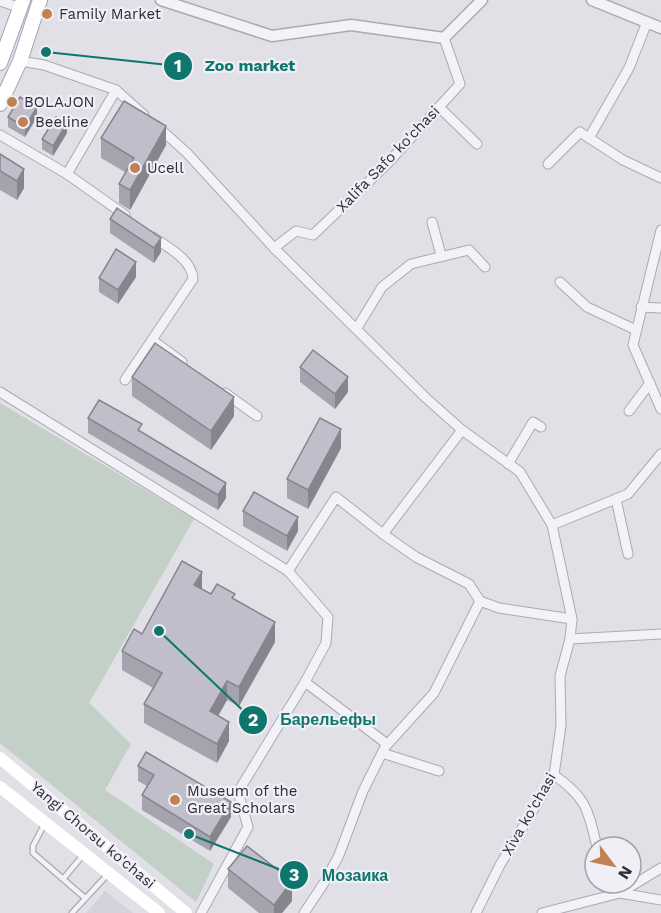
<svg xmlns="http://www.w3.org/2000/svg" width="661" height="913" font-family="'Work Sans',sans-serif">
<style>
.built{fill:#d4d2dc}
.green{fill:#c2d0c7}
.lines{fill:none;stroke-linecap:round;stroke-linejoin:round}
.service-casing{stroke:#aca9b4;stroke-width:7}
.minor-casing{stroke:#aca9b4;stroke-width:11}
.tertiary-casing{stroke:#aca9b4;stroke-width:13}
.primary-casing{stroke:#a4a1b2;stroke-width:16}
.service{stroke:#f3f2f6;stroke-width:4.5}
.minor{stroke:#f3f2f6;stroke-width:9}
.tertiary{stroke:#f3f2f6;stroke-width:10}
.secondary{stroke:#fff;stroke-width:12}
.primary{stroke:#fff;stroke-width:14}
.wall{fill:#a5a3ae}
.shaded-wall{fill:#86858d}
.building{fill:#c0beca;stroke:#86858d;stroke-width:1.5}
.poi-dot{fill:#c08252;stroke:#f0eff5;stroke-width:2}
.labels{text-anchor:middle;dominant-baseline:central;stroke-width:4.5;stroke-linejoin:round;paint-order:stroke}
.poi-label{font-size:15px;fill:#2f2a3d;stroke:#f0eff5;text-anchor:start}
.street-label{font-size:15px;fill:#2f2a3d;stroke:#f0eff5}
.leader{fill:none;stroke:#0f766e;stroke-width:2}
.callout-dot{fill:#0f766e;stroke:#f0eff5;stroke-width:2}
.mark-label{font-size:18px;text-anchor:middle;font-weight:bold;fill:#fff}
.callout-label{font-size:16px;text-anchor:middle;font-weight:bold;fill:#0f766e;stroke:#f0eff5;stroke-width:4.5;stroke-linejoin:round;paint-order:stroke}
</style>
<rect width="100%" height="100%" fill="#e1e0e7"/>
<path class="built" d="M105,891L133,913H86Z"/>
<path class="green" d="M0,403L194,519L89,703L131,744L105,790L214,864L196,902L0,743Z"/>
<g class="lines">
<g class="service-casing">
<g id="service">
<path d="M45,823L33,846V853L85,898"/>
<path d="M63,879L84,854"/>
<path d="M72,913L109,873"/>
</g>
</g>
<g class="minor-casing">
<g id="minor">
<path d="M0,1L21,8"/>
<path d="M20,61L44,65L116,90L144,115"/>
<path d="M439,107L477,144"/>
<path d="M157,126L187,153L274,248L426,398L462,430L520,472L552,525L572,619L570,639L560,676L561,725L554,775L500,865L476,913"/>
<path d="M0,135L67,174L125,215"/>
<path d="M589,138L623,160L661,178"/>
<path d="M548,164L580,132L589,138L629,68L647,22"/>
<path d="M67,174L116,90"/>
<path d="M432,222L441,255"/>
<path d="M661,230L633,345L661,409"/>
<path d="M274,248L296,231L313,235L388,163L460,84L444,38"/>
<path d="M560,282L587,307L636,330"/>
<path d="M641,307L661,308"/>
<path d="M357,328L382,287L411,264L469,250L485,267"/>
<path d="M152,340L182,362"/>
<path d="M125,380L193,279C192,259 167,247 153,237"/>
<path d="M0,392L288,571L328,617L326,643L305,682L238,792L248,827L201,913"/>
<path d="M225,393L257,416"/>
<path d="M629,411L650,383"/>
<path d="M508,464L533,422L541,427"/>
<path d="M616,499L628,554"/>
<path d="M552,525L628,494L661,454"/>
<path d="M383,534L462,430"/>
<path d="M288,571L336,497L383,534L416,557L469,584L480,601L499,608L572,619"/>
<path d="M570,639L661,634"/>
<path d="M305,682L387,744"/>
<path d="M382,753L439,771"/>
<path d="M554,775C587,798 588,810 597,847"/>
<path d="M614,883L620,893L661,900"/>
<path d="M304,913L324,883L339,855L363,791L385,747L434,693L480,601"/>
<path d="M542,913L620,893L661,868"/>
</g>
</g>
<g class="tertiary-casing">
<g id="tertiary">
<path d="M161,0L272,36L351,25L444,38L482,0"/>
<path d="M592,0L661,28"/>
</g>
</g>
<g class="primary-casing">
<g id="primary">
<path d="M0,63L23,0"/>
<path d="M0,104L20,61L40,0"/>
</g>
</g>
<use href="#service" class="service"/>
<use href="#minor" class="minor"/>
<use href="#tertiary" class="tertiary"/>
<g class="secondary">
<path d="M0,758L186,913"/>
<path d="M0,787L159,913"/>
</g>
<use href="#primary" class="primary"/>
</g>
<g class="wall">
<path d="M8,117H37L25,137L8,127Z"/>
<path d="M67,133L53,156L42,149V139Z"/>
<path d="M101,138L166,145L130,210L119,203V184L125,172L101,158Z"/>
<path d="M0,154L24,188L17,200L0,190Z"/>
<path d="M110,219L161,252L154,263L110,233Z"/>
<path d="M136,277L118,304L99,292V278Z"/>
<path d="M300,367L348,392L335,409L300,382Z"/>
<path d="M132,377L234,416L211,450L132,396Z"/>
<path d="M88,418L142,432L226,498L218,510L88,433Z"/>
<path d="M341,448L308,509L287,498V479Z"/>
<path d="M243,511L298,531L287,551L243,526Z"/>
<path d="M202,589L211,594L235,600L275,642L239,706L227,700L218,716L229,741L217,763L144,723V704L153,688L122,670V651L142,634Z"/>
<path d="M138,766L231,817L210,851L142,810V795L147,786L138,781Z"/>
<path d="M228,869L292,901L282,913H259L228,888Z"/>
</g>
<g class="shaded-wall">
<path d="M37,107V117L25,137V127Z"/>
<path d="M67,123V133L53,156V146Z"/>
<path d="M166,126V145L130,210V190Z"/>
<path d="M24,169V188L17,200V181Z"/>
<path d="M161,238V252L154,263V248Z"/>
<path d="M136,262V277L118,304V290Z"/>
<path d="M348,377V392L335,409V394Z"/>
<path d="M234,397V416L211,450V431Z"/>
<path d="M341,429V448L308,509V490Z"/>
<path d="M226,483V498L218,510V495Z"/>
<path d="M298,517V531L287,551V536Z"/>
<path d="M202,572V591L194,585Z"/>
<path d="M275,622V642L239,706V687Z"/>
<path d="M227,681V700L210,730V711Z"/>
<path d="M229,722V741L217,763V744Z"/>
<path d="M231,802V817L210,851V837Z"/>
<path d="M292,881V901L282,913H274V905Z"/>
</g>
<g class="building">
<path d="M20,97L37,107L25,127L8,117Z"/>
<path d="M124,101L166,126L130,190L119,184L134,158L101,138Z"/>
<path d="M56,117L67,123L53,146L42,139Z"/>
<path d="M0,154L24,169L17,181L0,171Z"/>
<path d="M117,208L161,238L154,248L110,219Z"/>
<path d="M116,249L136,262L118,290L99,278Z"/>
<path d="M155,343L234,397L211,431L132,377Z"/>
<path d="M313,350L348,377L335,394L300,367Z"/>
<path d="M99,400L142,424L138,430L226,483L218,495L88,418Z"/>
<path d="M320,418L341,429L308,490L287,479Z"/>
<path d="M254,492L298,517L287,536L243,511Z"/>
<path d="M182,561L202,572L194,585L211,594L217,584L235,594L232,598L275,622L239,687L227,681L210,711L229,722L217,744L144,704L162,673L122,651L134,629L142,634Z"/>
<path d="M146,752L231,802L210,837L142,795L154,775L138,766Z"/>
<path d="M247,846L292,881L274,905L228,869Z"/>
</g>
<g class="poi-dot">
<circle cx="47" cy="14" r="6"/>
<circle cx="12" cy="102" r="6"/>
<circle cx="23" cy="122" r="6"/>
<circle cx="135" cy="168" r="6"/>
<circle cx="175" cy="800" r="6"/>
</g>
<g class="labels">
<g class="poi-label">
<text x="59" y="14">Family Market</text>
<text x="24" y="102">BOLAJON</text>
<text x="35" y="122">Beeline</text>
<text x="147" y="168">Ucell</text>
<text x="187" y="791">Museum of the<tspan x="187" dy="17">Great Scholars</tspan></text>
</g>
<g class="street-label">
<text transform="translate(388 159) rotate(-46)">Xalifa Safo ko'chasi</text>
<text transform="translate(529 814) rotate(-60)">Xiva ko'chasi</text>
<text transform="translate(93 835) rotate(40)">Yangi Chorsu ko'chasi</text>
</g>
</g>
<path class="leader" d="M46 52L178 66M159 631L253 720M189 834L294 875"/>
<g class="callout-dot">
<circle cx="46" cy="52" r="6"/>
<circle cx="159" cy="631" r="6"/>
<circle cx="189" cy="834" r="6"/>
<circle cx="178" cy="66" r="15"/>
<circle cx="253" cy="720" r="15"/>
<circle cx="294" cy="875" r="15"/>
</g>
<g class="mark-label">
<text x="178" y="72">1</text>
<text x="253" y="726">2</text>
<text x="294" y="881">3</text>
</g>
<g class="callout-label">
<text x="250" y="71">Zoo market</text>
<text x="328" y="725">Барельефы</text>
<text x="355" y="881">Мозаика</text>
</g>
<g transform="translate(613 865) rotate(122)"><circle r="28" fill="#f0eff5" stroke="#a3a0ab" stroke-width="1.5"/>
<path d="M0-4.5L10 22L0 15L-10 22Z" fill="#c08252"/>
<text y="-9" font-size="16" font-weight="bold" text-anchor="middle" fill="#2f2a3d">N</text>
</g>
</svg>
